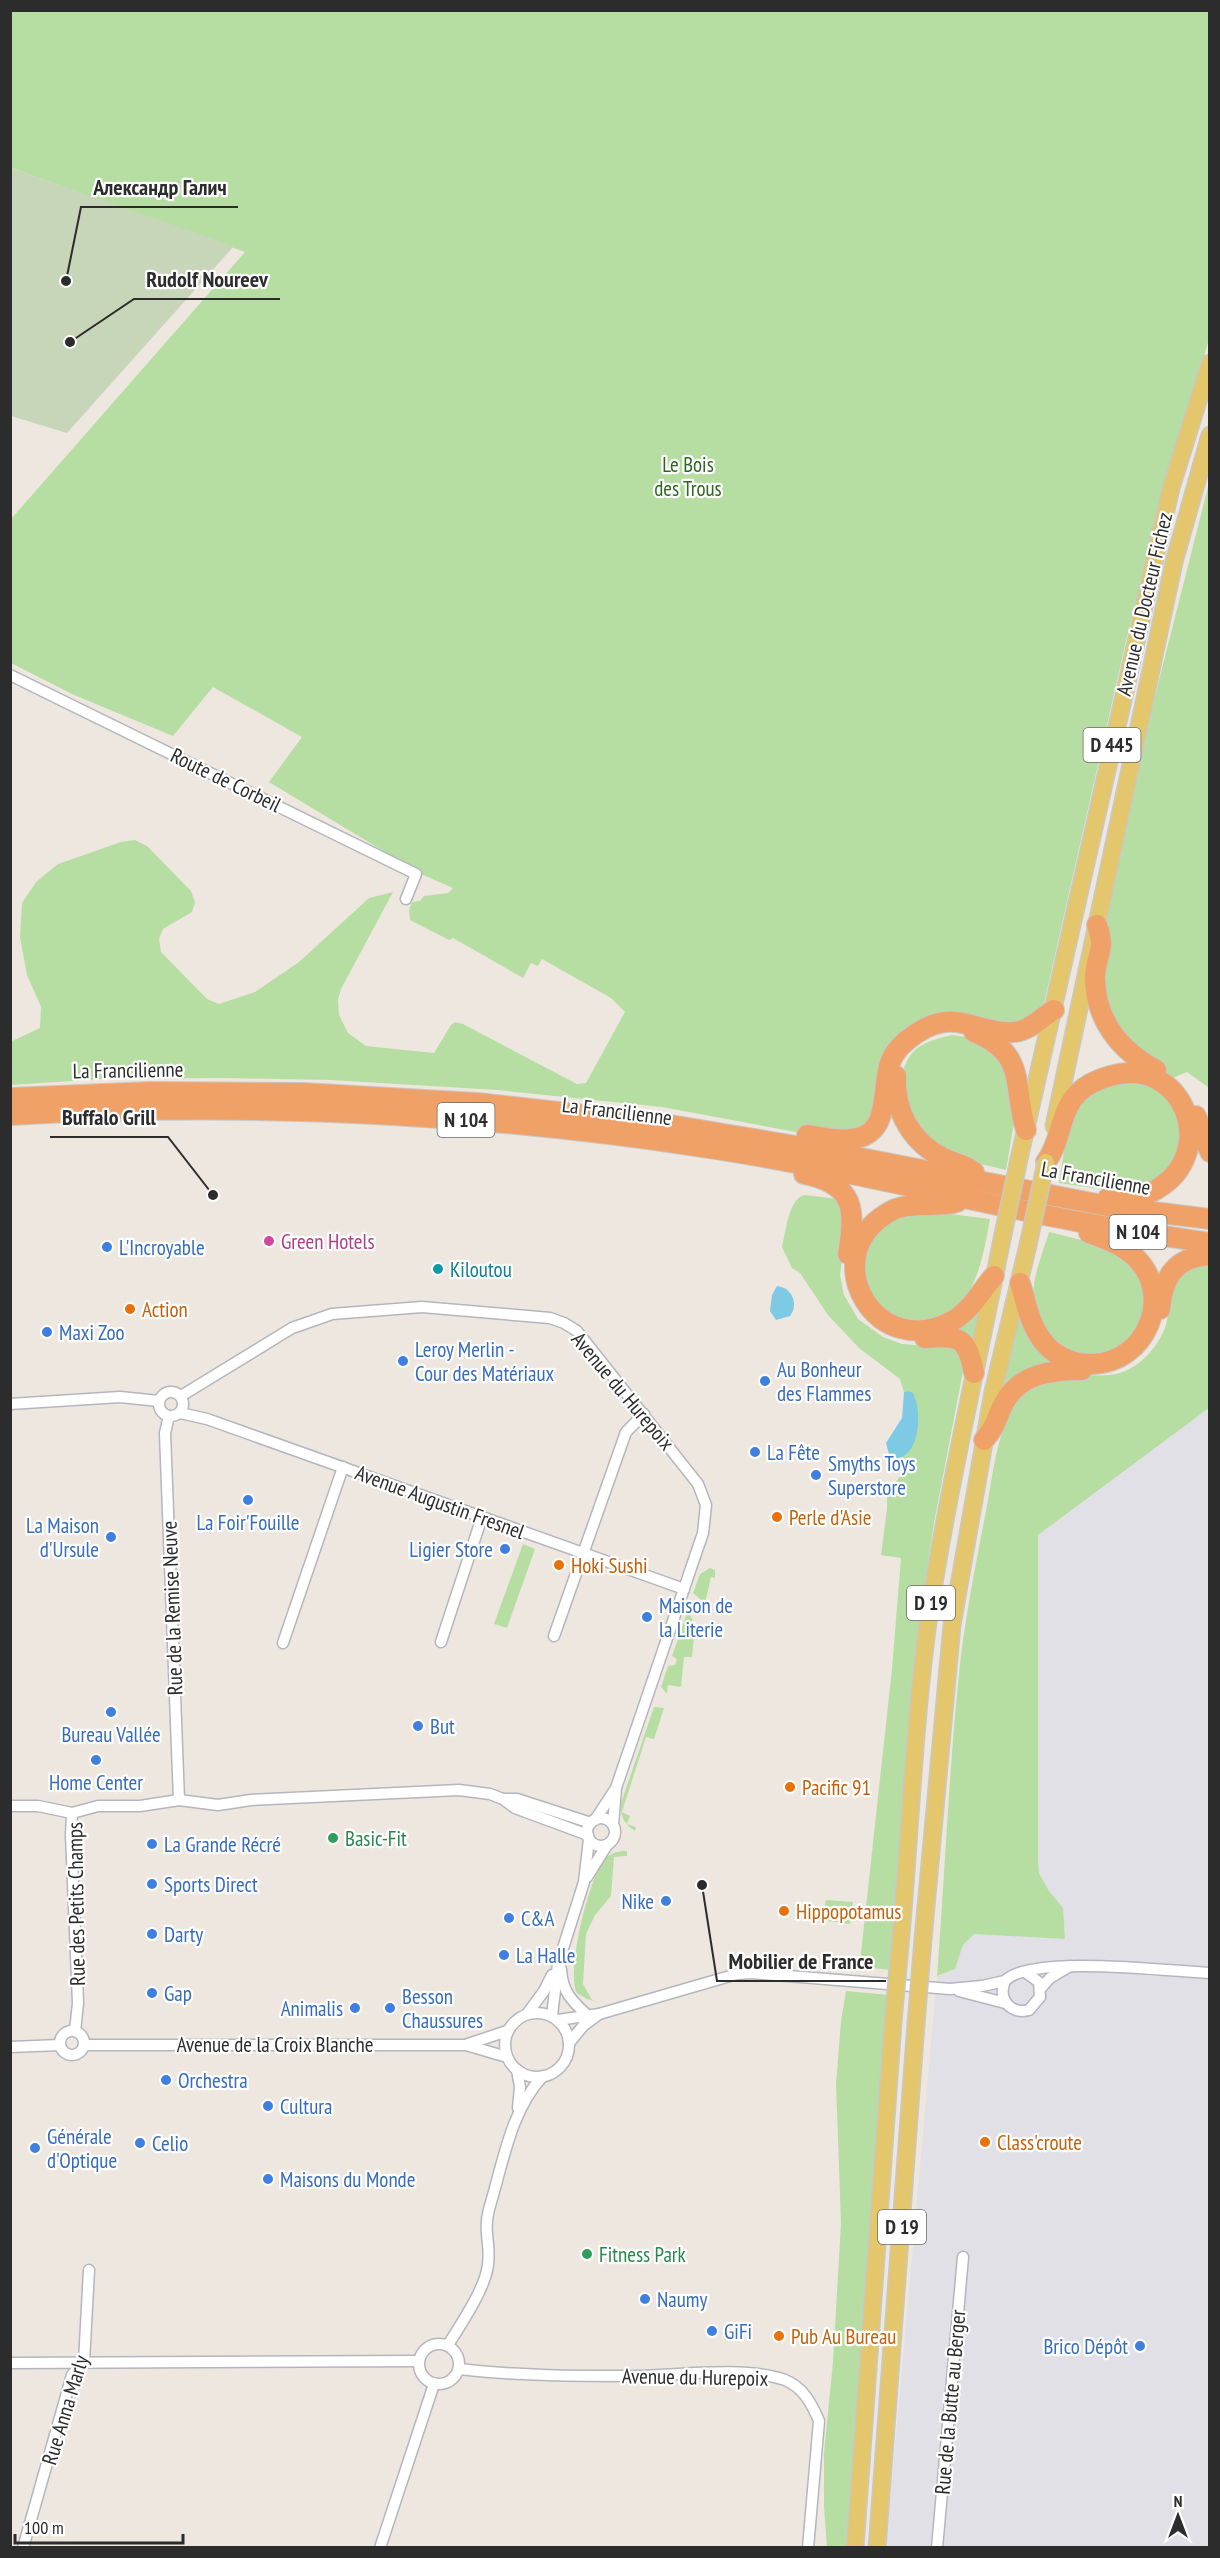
<svg xmlns="http://www.w3.org/2000/svg" width="1220" height="2558" font-family="'PT Sans Narrow',sans-serif">
<style>
.industrial{fill:#e1e0e6}
.green{fill:#b7dea2}
.cemetery{fill:#c7d5b9}
.water{fill:#7ecae4}
.lines{fill:none;stroke-linecap:round;stroke-linejoin:round}
.street-casing{stroke:#b4b6be;stroke-width:13}
.primary-casing{stroke:#c8c8c8;stroke-width:19}
.highway-casing{stroke:#c8c8c8;stroke-width:22}
.street{stroke:#fff;stroke-width:10}
.primary{stroke:#e4c76d;stroke-width:16}
.highway{stroke:#f0a168;stroke-width:20}
.primary-bridge-casing{stroke:#c8c8c8;stroke-width:19;stroke-linecap:butt}
.primary-bridge{stroke:#e4c76d;stroke-width:16}
.hotel-dot{fill:#d1479c;stroke:#fff;stroke-width:2}
.shop-dot{fill:#3f7fe0;stroke:#fff;stroke-width:2}
.culture-dot{fill:#0f9aa8;stroke:#fff;stroke-width:2}
.food-dot{fill:#e8710a;stroke:#fff;stroke-width:2}
.leisure-dot{fill:#2e9e5b;stroke:#fff;stroke-width:2}
.labels{text-anchor:middle;dominant-baseline:central;stroke-width:4.5;stroke-linejoin:round;paint-order:stroke}
.shield{fill:#fff;stroke:#6b6b6b;stroke-width:1.5}
.shield-label{font-size:20px;font-weight:bold;fill:#2c2c2c}
.park-label{font-size:21px;fill:#306422;stroke:#fff}
.street-label{font-size:21px;fill:#2c2c2c;stroke:#fff}
.hotel-label{font-size:21px;fill:#b23c85;stroke:#fff;text-anchor:start}
.shop-label{font-size:21px;fill:#366cbe;stroke:#fff;text-anchor:start}
.culture-label{font-size:21px;fill:#0d838f;stroke:#fff;text-anchor:start}
.food-label{font-size:21px;fill:#c56008;stroke:#fff;text-anchor:start}
.leisure-label{font-size:21px;fill:#27864d;stroke:#fff;text-anchor:start}
.leader{fill:none;stroke:#2c2c2c;stroke-width:2}
.callout-dot{fill:#2c2c2c;stroke:#fff;stroke-width:2}
.callout-label{font-size:22px;text-anchor:middle;font-weight:bold;fill:#2c2c2c;stroke:#fff;stroke-width:4.5;stroke-linejoin:round;paint-order:stroke}
</style>
<rect width="100%" height="100%" fill="#ede7e0"/>
<path class="industrial" d="M1209,1408V2547L886,2548L937,1976L955,1969L963,1945L974,1934L1065,1939L1063,1908L1049,1891L1039,1873L1038,1860V1535Z"/>
<g class="green">
<path d="M11,11H1209V339L1166,485L1126,641L1041,1017L1030,1028L958,1021L900,1046L879,1122L828,1138L662,1107L497,1090L330,1080L222,1078L103,1079L11,1085L10,1042L40,1028L41,1007L27,975L20,937L22,903L36,882L58,864L121,842L135,840L147,846L191,891L195,902L192,912L163,929L159,939L161,952L207,999L219,1004L255,992L299,962L369,898L393,892L341,989L338,999L339,1015L348,1033L366,1046L434,1053L451,1025L455,1022L463,1024L577,1084L586,1083L625,1012L611,998L542,959L538,966L531,963L523,978L453,938L449,940L410,920L409,910L412,902L420,901L424,896L448,893L453,888L423,875L269,782L302,737L213,687L173,736L74,695L11,663V519L245,252L11,168Z"/>
<path d="M1209,483V1091L1208,1087L1187,1072L1172,1078L1155,1070L1102,1016L1097,925Z"/>
<path d="M952,1035L972,1038L990,1048L1003,1063L1015,1117L1006,1170C982,1164 957,1161 937,1146C929,1140 912,1126 909,1116C900,1095 897,1069 914,1051C923,1042 939,1038 952,1035Z"/>
<path d="M1135,1078L1172,1099L1186,1136L1164,1178L1121,1192L1059,1183C1064,1156 1067,1103 1095,1089C1106,1083 1123,1081 1135,1078Z"/>
<path d="M804,1195L839,1199L845,1233L840,1275L844,1295L858,1319L883,1337L902,1344L955,1348L962,1356L964,1366L934,1523L917,1636L891,1970L862,1967L860,1962L892,1669L901,1558L881,1555L887,1509V1493L902,1474V1457L913,1443L918,1420L908,1391L904,1392L900,1379L859,1348L828,1315L800,1273L792,1268L782,1247C786,1232 788,1200 804,1195Z"/>
<path d="M927,1211L990,1219C983,1257 974,1318 925,1321C918,1322 908,1324 902,1322C891,1317 880,1308 870,1302L862,1256L877,1231L901,1216Z"/>
<path d="M1049,1232L1118,1249L1141,1274L1148,1309C1142,1319 1135,1338 1126,1344C1087,1370 1045,1345 1034,1303C1029,1285 1044,1250 1049,1232Z"/>
<path d="M1209,1263V1408L1038,1535V1860L1039,1873L1049,1891L1063,1908L1065,1939L974,1934L963,1945L955,1969L937,1976C945,1872 949,1767 960,1664C966,1613 976,1562 986,1511C994,1472 996,1423 1025,1392C1029,1388 1035,1387 1041,1384C1047,1382 1055,1378 1062,1376C1090,1371 1113,1384 1140,1362C1152,1353 1164,1335 1167,1321C1173,1289 1170,1268 1209,1263Z"/>
<path d="M978,1310L973,1341L951,1330Z"/>
<path d="M1021,1319L1052,1356L1051,1363L1006,1385L1004,1380L1017,1321Z"/>
<path d="M523,1544L535,1549L507,1628L494,1624Z"/>
<path d="M710,1568L715,1570V1578L711,1577L705,1603L693,1593L700,1574Z"/>
<path d="M688,1610L695,1626L692,1657H684L681,1687L668,1685L667,1694L661,1687L668,1666L675,1665L677,1659L672,1656Z"/>
<path d="M654,1707L664,1708L654,1739L646,1737L622,1812L630,1816L627,1824L636,1827L635,1831C624,1823 620,1817 621,1803Z"/>
<path d="M627,1851V1856L614,1857L611,1896L595,1915L586,1934L583,1984L592,2000L601,2003L587,1999L577,1993C566,1972 589,1874 606,1858C612,1852 619,1851 627,1851Z"/>
<path d="M826,1900L853,1902L850,1924L822,1920Z"/>
<path d="M846,1991L889,1995L846,2547L827,2548L824,2507V2453L833,2362L841,2223L836,2084L841,2021Z"/>
</g>
<path class="cemetery" d="M10,168L234,246L67,433L11,416Z"/>
<g class="water">
<path d="M777,1286C792,1287 799,1305 790,1316L776,1320L770,1311L772,1295Z"/>
<path d="M908,1391L913,1393C922,1410 921,1452 898,1459L889,1454L886,1443L902,1418L904,1392Z"/>
</g>
<g class="lines">
<g class="street-casing">
<g id="street">
<path d="M10,675L416,874L406,899"/>
<circle cx="171" cy="1404" r="12"/>
<path d="M181,1396L292,1328L332,1314L422,1307L550,1318L564,1323L577,1331L698,1484L706,1505L703,1533L616,1788L613,1825"/>
<path d="M10,1404L120,1397L159,1401"/>
<path d="M180,1413L207,1419L684,1589"/>
<path d="M169,1416L165,1433L179,1800"/>
<path d="M554,1636L626,1432L644,1414"/>
<path d="M441,1642L482,1517"/>
<path d="M283,1643L343,1467"/>
<path d="M503,1799H517L591,1823"/>
<path d="M10,1806H38L72,1813"/>
<circle cx="601" cy="1832" r="14"/>
<path d="M595,1820L614,1791"/>
<path d="M587,1877L607,1845"/>
<path d="M561,1969C562,1992 572,2001 588,2016"/>
<path d="M1025,1972L1039,1982L1040,1997L1029,2010C1011,2015 997,1999 1005,1981C1028,1954 1170,1971 1210,1973"/>
<path d="M1041,1988L1050,1978L1070,1966"/>
<path d="M959,1991L1005,2003"/>
<circle cx="537" cy="2045" r="32"/>
<path d="M527,2014L544,1991L552,1975"/>
<path d="M552,2016L558,1964L584,1882L589,1839"/>
<path d="M558,2020L599,2014L737,1974L751,1973L950,1989L982,1986L1005,1981"/>
<circle cx="72" cy="2043" r="12"/>
<path d="M75,2031L78,2003L71,1835L72,1813L98,1806H140L179,1800L218,1805L251,1800L459,1790L490,1794L503,1799L515,1808L588,1835"/>
<path d="M569,2043L583,2026L599,2014"/>
<path d="M468,2044L507,2031"/>
<path d="M84,2045H466L507,2057"/>
<path d="M10,2047L60,2045"/>
<path d="M517,2070L520,2087L518,2108"/>
<circle cx="439" cy="2364" r="20"/>
<path d="M448,2345C461,2324 485,2289 488,2265C491,2245 483,2232 489,2209C503,2164 510,2111 543,2076"/>
<path d="M10,2363L419,2361"/>
<path d="M459,2369C518,2376 579,2376 638,2376C679,2375 746,2366 785,2380C803,2387 812,2404 819,2421L808,2548"/>
<path d="M23,2548L72,2375L84,2362L89,2270"/>
<path d="M380,2548L434,2384"/>
<path d="M937,2548L963,2257"/>
</g>
</g>
<g class="primary-casing">
<g id="primary">
<path d="M1054,1126L1174,562L1210,435"/>
<path d="M1019,1159L1171,488L1210,363"/>
<path d="M901,1935C910,1831 914,1726 928,1622C947,1493 977,1367 1002,1239"/>
<path d="M923,1939L952,1625L993,1392L1028,1245"/>
<path d="M855,2548L893,2022"/>
<path d="M877,2548L916,2024"/>
</g>
</g>
<g class="highway-casing">
<g id="highway">
<path d="M1097,925C1107,952 1095,954 1095,979C1096,1021 1121,1051 1156,1070"/>
<path d="M974,1032C1028,1054 1012,1086 1026,1130"/>
<path d="M896,1076C894,1112 912,1143 945,1159C954,1163 966,1165 974,1172"/>
<path d="M10,1098L150,1092L303,1093L477,1103L658,1123L820,1150L1112,1207L1210,1219"/>
<path d="M10,1115C242,1102 473,1112 702,1147C824,1165 944,1195 1065,1219C1113,1229 1161,1235 1210,1243"/>
<path d="M1196,1116L1210,1152"/>
<path d="M807,1135C823,1137 841,1142 857,1138C891,1131 881,1088 890,1063C894,1051 906,1040 917,1033C956,1007 978,1035 1014,1032C1030,1031 1041,1017 1054,1010"/>
<path d="M1046,1162C1062,1141 1059,1112 1078,1093C1086,1085 1099,1079 1110,1076C1184,1055 1220,1152 1157,1189C1142,1199 1125,1194 1108,1198"/>
<path d="M804,1174C855,1184 856,1210 848,1254"/>
<path d="M957,1202C934,1209 908,1199 886,1214C816,1258 876,1364 954,1320C971,1310 981,1291 994,1276"/>
<path d="M1020,1283C1027,1305 1030,1328 1047,1346C1060,1359 1074,1364 1092,1364C1147,1363 1175,1294 1134,1256C1121,1244 1105,1239 1089,1233"/>
<path d="M1160,1309C1163,1277 1175,1257 1210,1255"/>
<path d="M925,1338C960,1335 967,1337 974,1373"/>
<path d="M984,1440C997,1425 996,1418 1004,1403C1020,1373 1052,1370 1082,1370"/>
</g>
</g>
<use href="#street" class="street"/>
<use href="#primary" class="primary"/>
<use href="#highway" class="highway"/>
<g class="primary-bridge-casing">
<g id="primary-bridge">
<path d="M1002,1239L1019,1159"/>
<path d="M1028,1245L1046,1162"/>
<path d="M893,2022L901,1935"/>
<path d="M916,2024L923,1939"/>
</g>
</g>
<use href="#primary-bridge" class="primary-bridge"/>
</g>
<circle class="hotel-dot" cx="269" cy="1241" r="6"/>
<g class="shop-dot">
<circle cx="107" cy="1247" r="6"/>
<circle cx="47" cy="1332" r="6"/>
<circle cx="403" cy="1361" r="6"/>
<circle cx="765" cy="1381" r="6"/>
<circle cx="755" cy="1452" r="6"/>
<circle cx="816" cy="1475" r="6"/>
<circle cx="248" cy="1500" r="6"/>
<circle cx="111" cy="1537" r="6"/>
<circle cx="505" cy="1549" r="6"/>
<circle cx="647" cy="1617" r="6"/>
<circle cx="111" cy="1712" r="6"/>
<circle cx="418" cy="1726" r="6"/>
<circle cx="96" cy="1760" r="6"/>
<circle cx="152" cy="1844" r="6"/>
<circle cx="152" cy="1884" r="6"/>
<circle cx="666" cy="1901" r="6"/>
<circle cx="509" cy="1918" r="6"/>
<circle cx="152" cy="1934" r="6"/>
<circle cx="504" cy="1955" r="6"/>
<circle cx="152" cy="1993" r="6"/>
<circle cx="355" cy="2008" r="6"/>
<circle cx="390" cy="2008" r="6"/>
<circle cx="166" cy="2080" r="6"/>
<circle cx="268" cy="2106" r="6"/>
<circle cx="140" cy="2143" r="6"/>
<circle cx="35" cy="2148" r="6"/>
<circle cx="268" cy="2179" r="6"/>
<circle cx="645" cy="2299" r="6"/>
<circle cx="712" cy="2331" r="6"/>
<circle cx="1140" cy="2346" r="6"/>
</g>
<circle class="culture-dot" cx="438" cy="1269" r="6"/>
<g class="food-dot">
<circle cx="130" cy="1309" r="6"/>
<circle cx="777" cy="1517" r="6"/>
<circle cx="559" cy="1565" r="6"/>
<circle cx="790" cy="1787" r="6"/>
<circle cx="784" cy="1911" r="6"/>
<circle cx="985" cy="2142" r="6"/>
<circle cx="779" cy="2336" r="6"/>
</g>
<g class="leisure-dot">
<circle cx="333" cy="1838" r="6"/>
<circle cx="587" cy="2254" r="6"/>
</g>
<g class="labels">
<g class="shield">
<rect x="1083.5" y="728" width="57" height="34" rx="4.5"/>
<rect x="437.5" y="1103" width="57" height="34" rx="4.5"/>
<rect x="1109.5" y="1215" width="57" height="34" rx="4.5"/>
<rect x="907" y="1586" width="48" height="34" rx="4.5"/>
<rect x="878" y="2210" width="48" height="34" rx="4.5"/>
</g>
<g class="shield-label">
<text x="1112" y="745">D 445</text>
<text x="466" y="1120">N 104</text>
<text x="1138" y="1232">N 104</text>
<text x="931" y="1603">D 19</text>
<text x="902" y="2227">D 19</text>
</g>
<g class="park-label">
<text x="688" y="464">Le Bois<tspan x="688" dy="24">des Trous</tspan></text>
</g>
<g class="street-label">
<text transform="translate(1144 604) rotate(-77)">Avenue du Docteur Fichez</text>
<text transform="translate(226 780) rotate(26)">Route de Corbeil</text>
<text transform="translate(128 1070) rotate(-1)">La Francilienne</text>
<text transform="translate(617 1111) rotate(7)">La Francilienne</text>
<text transform="translate(1096 1178) rotate(10)">La Francilienne</text>
<text transform="translate(623 1391) rotate(50)">Avenue du Hurepoix</text>
<text transform="translate(440 1502) rotate(20)">Avenue Augustin Fresnel</text>
<text transform="translate(172 1608) rotate(-92)">Rue de la Remise Neuve</text>
<text transform="translate(76 1904) rotate(-91)">Rue des Petits Champs</text>
<text x="275" y="2044">Avenue de la Croix Blanche</text>
<text transform="translate(695 2377) rotate(1)">Avenue du Hurepoix</text>
<text transform="translate(950 2402) rotate(-85)">Rue de la Butte au Berger</text>
<text transform="translate(65 2410) rotate(-73)">Rue Anna Marly</text>
</g>
<g class="hotel-label">
<text x="281" y="1241">Green Hotels</text>
</g>
<g class="shop-label">
<text x="119" y="1247">L'Incroyable</text>
<text x="59" y="1332">Maxi Zoo</text>
<text x="415" y="1349">Leroy Merlin -<tspan x="415" dy="24">Cour des Matériaux</tspan></text>
<text x="777" y="1369">Au Bonheur<tspan x="777" dy="24">des Flammes</tspan></text>
<text x="767" y="1452">La Fête</text>
<text x="828" y="1463">Smyths Toys<tspan x="828" dy="24">Superstore</tspan></text>
<text x="248" y="1522" text-anchor="middle">La Foir'Fouille</text>
<text x="99" y="1525" text-anchor="end">La Maison<tspan x="99" dy="24">d'Ursule</tspan></text>
<text x="493" y="1549" text-anchor="end">Ligier Store</text>
<text x="659" y="1605">Maison de<tspan x="659" dy="24">la Literie</tspan></text>
<text x="430" y="1726">But</text>
<text x="111" y="1734" text-anchor="middle">Bureau Vallée</text>
<text x="96" y="1782" text-anchor="middle">Home Center</text>
<text x="164" y="1844">La Grande Récré</text>
<text x="164" y="1884">Sports Direct</text>
<text x="654" y="1901" text-anchor="end">Nike</text>
<text x="521" y="1918">C&amp;A</text>
<text x="164" y="1934">Darty</text>
<text x="516" y="1955">La Halle</text>
<text x="164" y="1993">Gap</text>
<text x="402" y="1996">Besson<tspan x="402" dy="24">Chaussures</tspan></text>
<text x="343" y="2008" text-anchor="end">Animalis</text>
<text x="178" y="2080">Orchestra</text>
<text x="280" y="2106">Cultura</text>
<text x="47" y="2136">Générale<tspan x="47" dy="24">d'Optique</tspan></text>
<text x="152" y="2143">Celio</text>
<text x="280" y="2179">Maisons du Monde</text>
<text x="657" y="2299">Naumy</text>
<text x="724" y="2331">GiFi</text>
<text x="1128" y="2346" text-anchor="end">Brico Dépôt</text>
</g>
<g class="culture-label">
<text x="450" y="1269">Kiloutou</text>
</g>
<g class="food-label">
<text x="142" y="1309">Action</text>
<text x="789" y="1517">Perle d'Asie</text>
<text x="571" y="1565">Hoki Sushi</text>
<text x="802" y="1787">Pacific 91</text>
<text x="796" y="1911">Hippopotamus</text>
<text x="997" y="2142">Class'croute</text>
<text x="791" y="2336">Pub Au Bureau</text>
</g>
<g class="leisure-label">
<text x="345" y="1838">Basic-Fit</text>
<text x="599" y="2254">Fitness Park</text>
</g>
</g>
<path class="leader" d="M66 281L81 207H238M70 342L134 299H280M213 1195L168 1137H50M702 1885L717 1981H886"/>
<g class="callout-dot">
<circle cx="66" cy="281" r="6"/>
<circle cx="70" cy="342" r="6"/>
<circle cx="213" cy="1195" r="6"/>
<circle cx="702" cy="1885" r="6"/>
</g>
<g class="callout-label">
<text x="160" y="195">Александр Галич</text>
<text x="207" y="287">Rudolf Noureev</text>
<text x="109" y="1125">Buffalo Grill</text>
<text x="801" y="1969">Mobilier de France</text>
</g>
<rect width="1220" height="2558" fill="none" stroke="#2c2c2c" stroke-width="24"/>
<g transform="translate(1178 2516)" stroke="#ffffff" stroke-width="4.5" paint-order="stroke">
<path d="M0-4.5L10 22L0 15L-10 22Z" fill="#2c2c2c"/>
<text y="-9" font-size="16" font-weight="bold" text-anchor="middle" fill="#2c2c2c">N</text>
</g>
<path d="M15 2534v9h168v-9" fill="none" stroke="#2c2c2c" stroke-width="3"/>
<text x="24" y="2534" font-size="18" fill="#2c2c2c" stroke="#ffffff" stroke-width="4.5" paint-order="stroke">100 m</text>
</svg>
